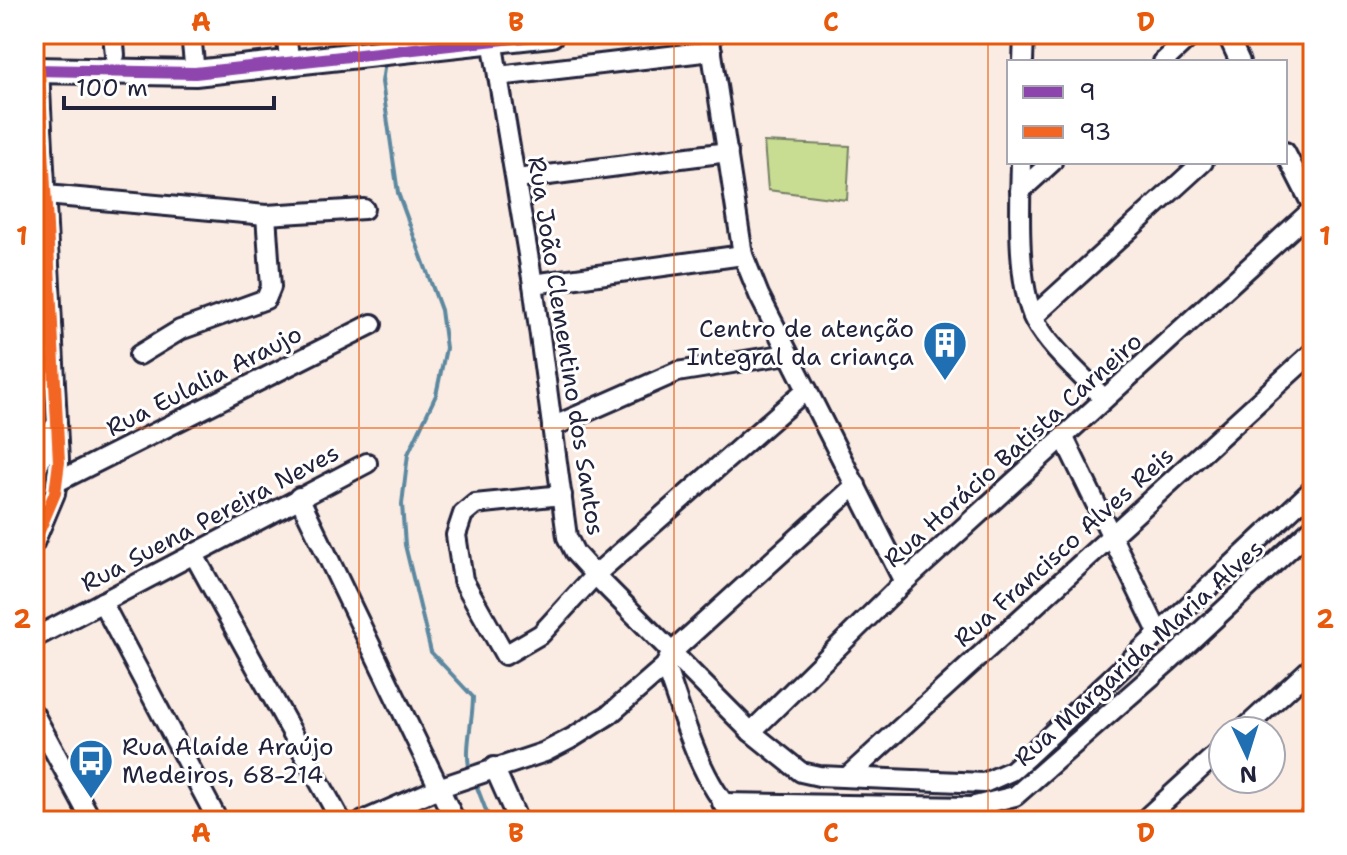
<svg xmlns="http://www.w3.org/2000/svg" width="1347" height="855" font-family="'Shantell Sans',sans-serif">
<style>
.green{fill:#c9dd92;stroke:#768066;stroke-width:2}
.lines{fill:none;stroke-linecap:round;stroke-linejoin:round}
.stream{stroke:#5c88a0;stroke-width:4}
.minor-casing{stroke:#22223b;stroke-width:24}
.major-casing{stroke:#22223b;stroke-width:30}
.minor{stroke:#fff;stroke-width:18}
.major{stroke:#fff;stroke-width:24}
.bus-1-casing{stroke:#fff;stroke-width:18}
.bus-2-casing{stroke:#fff;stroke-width:18}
.bus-1{stroke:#8e44ad;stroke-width:12}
.bus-2{stroke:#f26522;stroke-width:12}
.grid{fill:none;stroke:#e8590c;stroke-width:2;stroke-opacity:0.55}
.labels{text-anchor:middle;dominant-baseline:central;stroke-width:6;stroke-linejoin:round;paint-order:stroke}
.poi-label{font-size:24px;fill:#22223b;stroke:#fff;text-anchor:end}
.street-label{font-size:24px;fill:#22223b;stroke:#fff}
.neatline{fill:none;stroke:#e8590c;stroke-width:3}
.grid-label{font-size:26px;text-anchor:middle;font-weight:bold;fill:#e8590c}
</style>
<rect width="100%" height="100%" fill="#fbece3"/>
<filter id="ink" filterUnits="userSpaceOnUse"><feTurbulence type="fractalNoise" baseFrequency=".0125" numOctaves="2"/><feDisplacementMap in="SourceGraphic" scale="16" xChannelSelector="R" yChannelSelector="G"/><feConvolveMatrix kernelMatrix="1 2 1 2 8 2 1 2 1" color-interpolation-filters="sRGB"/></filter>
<g filter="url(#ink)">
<path class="green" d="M764,142L850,146L847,200L768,190Z"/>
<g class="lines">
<g class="stream">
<path d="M385,62L382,82L398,193L441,310L446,348L436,395L408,454L402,504L405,545L431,652L473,697C473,721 464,751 470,770"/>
<path d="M475,782L490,821"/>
</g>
<g class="minor-casing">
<g id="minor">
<path d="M113,34L115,55"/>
<path d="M191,34L195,73"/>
<path d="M286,34L290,65"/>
<path d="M709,34L743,255L759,295L904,582"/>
<path d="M1227,34L1240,62"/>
<path d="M492,40L533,284L567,537L575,553L595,575L751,732L801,772L819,776L984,783L1011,771L1028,756L1313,489"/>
<path d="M1023,62L1024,34"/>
<path d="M1163,62L1193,34"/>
<path d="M498,76L712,51"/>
<path d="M1285,152L1313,207"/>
<path d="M1021,162C1020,205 1016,282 1035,321C1051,350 1082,375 1104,399"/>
<path d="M517,179L728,152"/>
<path d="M1020,191L1052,162"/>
<path d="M46,195L266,215L364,209"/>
<path d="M533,284L743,255"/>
<path d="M1033,317L1203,162"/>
<path d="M139,355L180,330L266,299L271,287L266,215"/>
<path d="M552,427L677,372L788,354"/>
<path d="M1064,438L1159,634"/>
<path d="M34,476L54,427"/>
<path d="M57,482L372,324"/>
<path d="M562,495L475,504L463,514L456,535L463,580L505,655L541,634L595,575L807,389"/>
<path d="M299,497L455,821"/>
<path d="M34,543L55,493L59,462L39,70"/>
<path d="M193,553L341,821"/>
<path d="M102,602L218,821"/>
<path d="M34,638L367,463"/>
<path d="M665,666C683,714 701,788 741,821"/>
<path d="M34,714L92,821"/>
<path d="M1242,731L1313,666"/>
<path d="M751,732L904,582L1313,209"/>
<path d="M494,767L518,821"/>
<path d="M847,777L1313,352"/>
<path d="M722,803L971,807L1015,796L1169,661L1313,527"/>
<path d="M363,821L441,787L545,752L572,738L610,714L665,666L672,652L856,485"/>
<path d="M1143,821L1223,748"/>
<path d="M1306,821L1313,814"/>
</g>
</g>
<g class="major-casing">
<path id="major" d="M34,70L195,73L551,34"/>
</g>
<use href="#minor" class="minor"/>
<use href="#major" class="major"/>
<g class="bus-1-casing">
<path id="bus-1" d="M34,70L195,73L551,34"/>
</g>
<g class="bus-2-casing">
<path id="bus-2" d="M34,543L55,493L59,462L39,70"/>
</g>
<use href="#bus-1" class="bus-1"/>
<use href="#bus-2" class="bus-2"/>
</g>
</g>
<path class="grid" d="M359,34V821M674,34V821M988,34V821M34,428H1313"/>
<defs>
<g id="building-pin" transform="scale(2.3)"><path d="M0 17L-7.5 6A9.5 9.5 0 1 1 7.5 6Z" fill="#1f6fb2" stroke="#fff"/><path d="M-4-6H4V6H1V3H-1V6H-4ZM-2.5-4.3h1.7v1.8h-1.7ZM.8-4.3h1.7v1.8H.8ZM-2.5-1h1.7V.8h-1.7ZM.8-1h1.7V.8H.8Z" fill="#fff"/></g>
<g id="bus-pin" transform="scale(2.3)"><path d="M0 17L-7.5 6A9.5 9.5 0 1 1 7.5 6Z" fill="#1f6fb2" stroke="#fff"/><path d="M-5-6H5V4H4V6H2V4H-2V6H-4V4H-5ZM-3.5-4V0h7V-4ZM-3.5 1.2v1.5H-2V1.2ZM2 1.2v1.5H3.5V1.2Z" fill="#fff"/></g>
</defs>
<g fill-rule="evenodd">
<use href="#building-pin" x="945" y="343"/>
<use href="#bus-pin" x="91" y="761"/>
</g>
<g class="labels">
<g class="poi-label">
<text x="914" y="329">Centro de atenção<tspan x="914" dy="28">Integral da criança</tspan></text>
<text x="122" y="747" text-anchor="start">Rua Alaíde Araújo<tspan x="122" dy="28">Medeiros, 68-214</tspan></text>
</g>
<g class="street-label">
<text transform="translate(566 346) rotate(81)">Rua João Clementino dos Santos</text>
<text transform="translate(204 381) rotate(-27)">Rua Eulalia Araujo</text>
<text transform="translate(1013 450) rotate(-42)">Rua Horácio Batista Carneiro</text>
<text transform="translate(210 518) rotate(-28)">Rua Suena Pereira Neves</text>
<text transform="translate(1064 547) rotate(-42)">Rua Francisco Alves Reis</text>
<text transform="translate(1139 653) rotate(-42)">Rua Margarida Maria Alves</text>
</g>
</g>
<rect width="1347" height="855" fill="none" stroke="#fff" stroke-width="88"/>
<rect x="1007" y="60" width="280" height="104" fill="#ffffff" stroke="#a7a7b1" stroke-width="2"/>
<rect x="1023" y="86" width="40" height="12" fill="#8e44ad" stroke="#a7a7b1" stroke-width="2"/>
<text x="1079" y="100" font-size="24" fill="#22223b">9</text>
<rect x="1023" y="126" width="40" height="12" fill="#f26522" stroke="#a7a7b1" stroke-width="2"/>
<text x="1079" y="140" font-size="24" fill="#22223b">93</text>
<g transform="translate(1247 755) rotate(176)"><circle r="38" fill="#ffffff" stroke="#a7a7b1" stroke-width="2"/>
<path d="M0-6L14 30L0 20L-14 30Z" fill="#1f6fb2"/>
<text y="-12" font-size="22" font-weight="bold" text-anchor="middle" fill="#22223b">N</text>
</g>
<path d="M64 96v12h210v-12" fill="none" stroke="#22223b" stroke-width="4"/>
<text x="76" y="96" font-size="24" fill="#22223b" stroke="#ffffff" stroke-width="6" paint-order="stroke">100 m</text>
<rect x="44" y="44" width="1259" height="767" class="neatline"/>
<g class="grid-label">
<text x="201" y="31">A</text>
<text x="516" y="31">B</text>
<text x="831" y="31">C</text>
<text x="1146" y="31">D</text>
<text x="22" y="245">1</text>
<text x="1325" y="245">1</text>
<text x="22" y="628">2</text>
<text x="1325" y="628">2</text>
<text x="201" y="842">A</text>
<text x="516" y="842">B</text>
<text x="831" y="842">C</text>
<text x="1146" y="842">D</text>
</g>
</svg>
